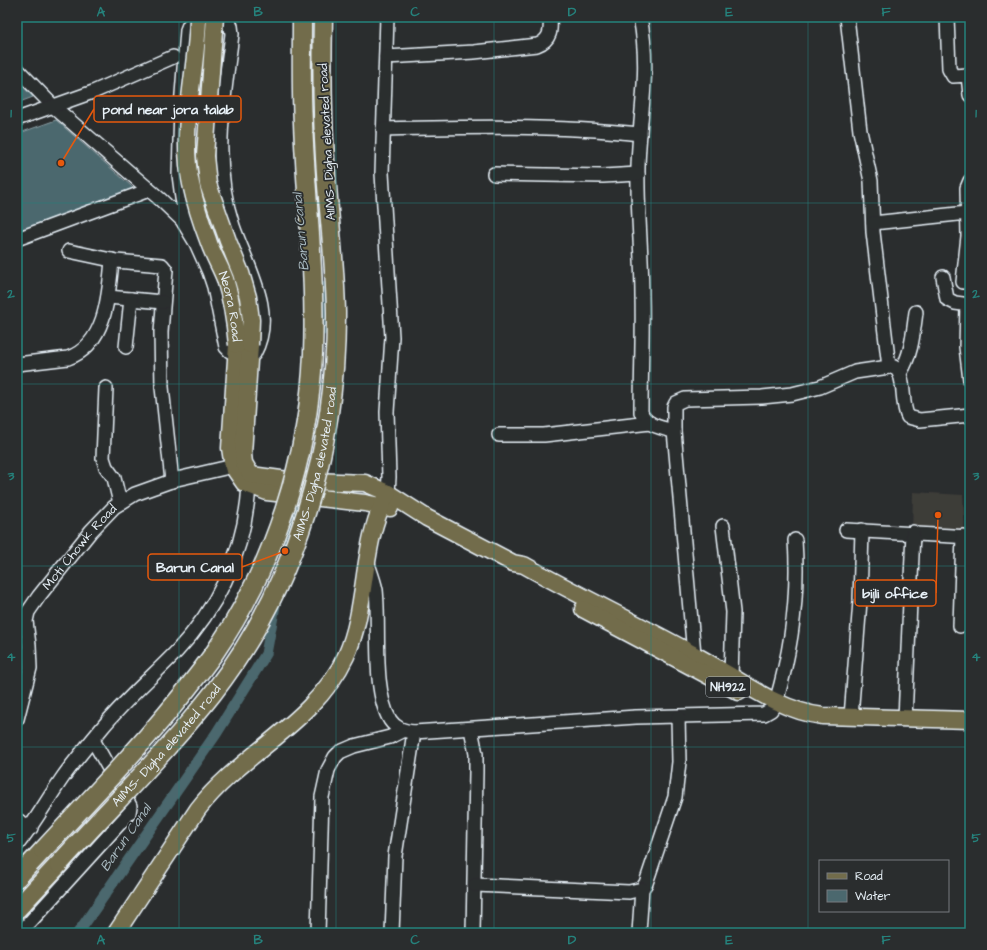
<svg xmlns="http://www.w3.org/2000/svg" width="987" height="950" font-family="'Architects Daughter',sans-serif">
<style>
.built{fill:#3e3c39}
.water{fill:#4b686e;stroke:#8a9fa5}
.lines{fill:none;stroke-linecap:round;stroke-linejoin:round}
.canal{stroke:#4b686e;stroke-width:11}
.minor-casing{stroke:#e8f1f8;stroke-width:16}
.major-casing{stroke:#e8f1f8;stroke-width:19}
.highway-casing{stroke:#e8f1f8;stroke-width:21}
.minor{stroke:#2a2d2e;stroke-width:13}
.major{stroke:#726c4b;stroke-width:16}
.highway{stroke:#726c4b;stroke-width:18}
.major-bridge-casing{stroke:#e8f1f8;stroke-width:19;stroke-linecap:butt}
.highway-bridge-casing{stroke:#e8f1f8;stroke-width:21;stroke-linecap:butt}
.major-bridge{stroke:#726c4b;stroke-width:16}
.highway-bridge{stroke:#726c4b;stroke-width:18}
.grid{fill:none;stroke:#25827c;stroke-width:1;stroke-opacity:0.55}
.labels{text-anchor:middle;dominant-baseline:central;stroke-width:3.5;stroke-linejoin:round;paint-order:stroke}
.shield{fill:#2a2d2e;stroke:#afb6bb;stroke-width:1}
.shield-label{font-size:12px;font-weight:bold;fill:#e8f1f8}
.street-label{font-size:13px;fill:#e8f1f8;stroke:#2a2d2e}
.water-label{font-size:14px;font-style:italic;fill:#a9bac1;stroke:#2a2d2e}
.leader{fill:none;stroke:#e8590c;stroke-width:1.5}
.callout-dot{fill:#e8590c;stroke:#2a2d2e;stroke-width:1.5}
.callout{fill:#2a2d2e;stroke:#e8590c;stroke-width:1.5}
.callout-label{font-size:14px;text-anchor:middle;font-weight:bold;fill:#e8f1f8}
.neatline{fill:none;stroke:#25827c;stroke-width:1.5}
.grid-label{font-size:13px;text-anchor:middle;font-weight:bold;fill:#25827c}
</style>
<rect width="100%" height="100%" fill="#2a2d2e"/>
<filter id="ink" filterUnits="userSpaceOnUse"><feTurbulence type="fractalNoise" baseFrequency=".025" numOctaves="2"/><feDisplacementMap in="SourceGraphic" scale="8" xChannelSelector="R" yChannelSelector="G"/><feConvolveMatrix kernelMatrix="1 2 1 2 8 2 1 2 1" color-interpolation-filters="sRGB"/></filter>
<g filter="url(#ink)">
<path class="built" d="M913,492L963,495L965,540L912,535Z"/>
<g class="water">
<path d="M17,80L33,97L17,103Z"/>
<path d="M56,120L139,193L17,233V134Z"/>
</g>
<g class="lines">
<g class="canal">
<path d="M321,286L323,310L321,331"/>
<path d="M285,552L296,498"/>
<path d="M78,933L216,734L266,654L276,600"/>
</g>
<g class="minor-casing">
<g id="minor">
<path d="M387,17L382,173L392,337L387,412L389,477L388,493"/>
<path d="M640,17C651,72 639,114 638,168C637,211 642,253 642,296C643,335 641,373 641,412C645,425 661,428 674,431"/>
<path d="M847,17L860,131L871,181L873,232L889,367"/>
<path d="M947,17L949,69L953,76L968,75L970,95"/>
<path d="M386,57L474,52L537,45C551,40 551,30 550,17"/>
<path d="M17,69L54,107L161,200L182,220L196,243L209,272L214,287L226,347C233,356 243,357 254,354C277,312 247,267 233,226C211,160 224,101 232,34L231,26C221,21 199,20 189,25L187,30L181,107L179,175L182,198L189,231"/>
<path d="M17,119L93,92L173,57"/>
<path d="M383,129C469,127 555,125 640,134"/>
<path d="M494,174L603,176L638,174"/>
<path d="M873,223L967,213"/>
<path d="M17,239L149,190"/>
<path d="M69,251L116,261L162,265L166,270L161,332L162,387L172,481"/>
<path d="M943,277L947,299L955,303L970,305"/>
<path d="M963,282L968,236L967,188L970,181"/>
<path d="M108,297L163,302"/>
<path d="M967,305L966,347L970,380"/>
<path d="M126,347L131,299"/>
<path d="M17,364L68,358C106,345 109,294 112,260"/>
<path d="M900,373C912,354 913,334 916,312"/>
<path d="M106,388L103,458L106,467L114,478L120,503"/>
<path d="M499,435H544L650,423"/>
<path d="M723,526L733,612L731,676"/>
<path d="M846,530L970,537"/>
<path d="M367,561C370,570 374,580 376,590C380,626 372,690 390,720C396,729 404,731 414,732L636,717L764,714L771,710L776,702C792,648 799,596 795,540"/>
<path d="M960,626L963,536"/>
<path d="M694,654L674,431V407L676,403L685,399L762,397L792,394L820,387L855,372L889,367H894C907,376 900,403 908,417L920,420L970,415"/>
<path d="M851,717L860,601L862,530"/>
<path id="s1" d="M17,719L30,668L29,645L26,621L28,612L39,596L91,531L114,507L135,494L177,479L242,464"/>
<path d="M905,719L913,532"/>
<path d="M471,729L476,754V772L473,933"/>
<path d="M17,820L31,828"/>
<path d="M17,845C34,824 47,800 63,777C75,760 89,744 102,728C125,700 152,677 177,651C220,605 245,549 249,486"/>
<path d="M475,885L629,892L642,889L646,883L675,797L679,762L678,717"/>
<path d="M20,933L129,813L130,806L93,740"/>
<path d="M318,933L322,797L328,770L335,757L340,752L354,746L390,737L402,731"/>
<path d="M392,933L395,856L414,732"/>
<path d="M639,933L642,889"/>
</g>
</g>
<g class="major-casing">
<g id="major">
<path d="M237,345L230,448L233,467L244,483L267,492L365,503L390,508"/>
<path d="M250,345L243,454L244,463L251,475L288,480L365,483L388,493L427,518L513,563L524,565C579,596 637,623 693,654C735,676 775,710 823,716L970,720"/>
<path d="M583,609L739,692"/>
<path d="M116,933L198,809C242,752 314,724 346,656C369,605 360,542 388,493"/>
</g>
</g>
<g class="highway-casing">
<g id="highway">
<path d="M17,878L43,850"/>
<path d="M17,909L59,864"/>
</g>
</g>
<use href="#minor" class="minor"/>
<use href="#major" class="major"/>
<use href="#highway" class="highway"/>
<g class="major-bridge-casing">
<g id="major-bridge">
<path id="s2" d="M198,17C197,72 179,130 191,184C195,203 201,222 208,240C212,253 220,266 225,279C232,301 235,323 237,345"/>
<path d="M215,17L205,156L208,184L228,241L241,273L248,297L251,320L250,345"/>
</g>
</g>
<g class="highway-bridge-casing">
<g id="highway-bridge">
<path d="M43,850C102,786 164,723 215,652C274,566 309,457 313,353C316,276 306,200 303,123C301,88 302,52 302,17"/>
<path id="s3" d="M59,864C110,807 166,753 213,693C296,586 337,447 336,312C335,260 328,209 325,158C322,111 322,64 323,17"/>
</g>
</g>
<use href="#major-bridge" class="major-bridge"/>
<use href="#highway-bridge" class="highway-bridge"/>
</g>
</g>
<path class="grid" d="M179,17V933M336,17V933M494,17V933M651,17V933M808,17V933M17,203H970M17,384H970M17,566H970M17,747H970"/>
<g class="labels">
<rect class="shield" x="706" y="677" width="44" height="20" rx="3"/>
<g class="shield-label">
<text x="728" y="687">NH922</text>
</g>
<g class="street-label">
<text transform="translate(327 142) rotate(-93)">AIIMS- Digha elevated road</text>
<text stroke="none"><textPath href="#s2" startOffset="297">Neora Road</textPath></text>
<text stroke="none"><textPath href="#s3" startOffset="484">AIIMS- Digha elevated road</textPath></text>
<text stroke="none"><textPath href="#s1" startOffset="192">Moti Chowk Road</textPath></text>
<text stroke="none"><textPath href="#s3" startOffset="160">AIIMS- Digha elevated road</textPath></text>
</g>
<g class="water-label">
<text transform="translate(301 232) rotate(-95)">Barun Canal</text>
<text transform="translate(126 838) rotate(-55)">Barun Canal</text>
</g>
</g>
<path class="leader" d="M61 163L94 109M285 551L242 567M938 515L936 593"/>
<g class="callout-dot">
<circle cx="61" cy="163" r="4"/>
<circle cx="285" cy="551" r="4"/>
<circle cx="938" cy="515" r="4"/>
</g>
<g class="callout">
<rect x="94" y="96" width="147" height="26" rx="4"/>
<rect x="148" y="554" width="94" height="26" rx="4"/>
<rect x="855" y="580" width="81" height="26" rx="4"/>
</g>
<g class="callout-label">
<text x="168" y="114">pond near jora talab</text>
<text x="195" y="572">Barun Canal</text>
<text x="895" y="598">bijli office</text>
</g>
<rect width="987" height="950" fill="none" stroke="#2a2d2e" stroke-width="44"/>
<rect x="819" y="860" width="130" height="52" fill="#2a2d2e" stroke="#767b7f"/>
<rect x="827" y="873" width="20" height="6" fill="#726c4b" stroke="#767b7f"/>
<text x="855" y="880" font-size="12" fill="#e8f1f8">Road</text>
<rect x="827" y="890" width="20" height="12" fill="#4b686e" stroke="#767b7f"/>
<text x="855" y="900" font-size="12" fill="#e8f1f8">Water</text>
<rect x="22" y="22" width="943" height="906" class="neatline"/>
<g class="grid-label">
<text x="101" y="16">A</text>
<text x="258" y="16">B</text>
<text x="415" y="16">C</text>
<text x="572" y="16">D</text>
<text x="729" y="16">E</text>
<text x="886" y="16">F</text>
<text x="11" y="117">1</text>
<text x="976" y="117">1</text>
<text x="11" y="298">2</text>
<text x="976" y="298">2</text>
<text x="11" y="480">3</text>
<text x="976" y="480">3</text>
<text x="11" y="661">4</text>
<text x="976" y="661">4</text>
<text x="11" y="842">5</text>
<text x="976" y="842">5</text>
<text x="101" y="944">A</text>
<text x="258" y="944">B</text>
<text x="415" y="944">C</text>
<text x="572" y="944">D</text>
<text x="729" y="944">E</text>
<text x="886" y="944">F</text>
</g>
</svg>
